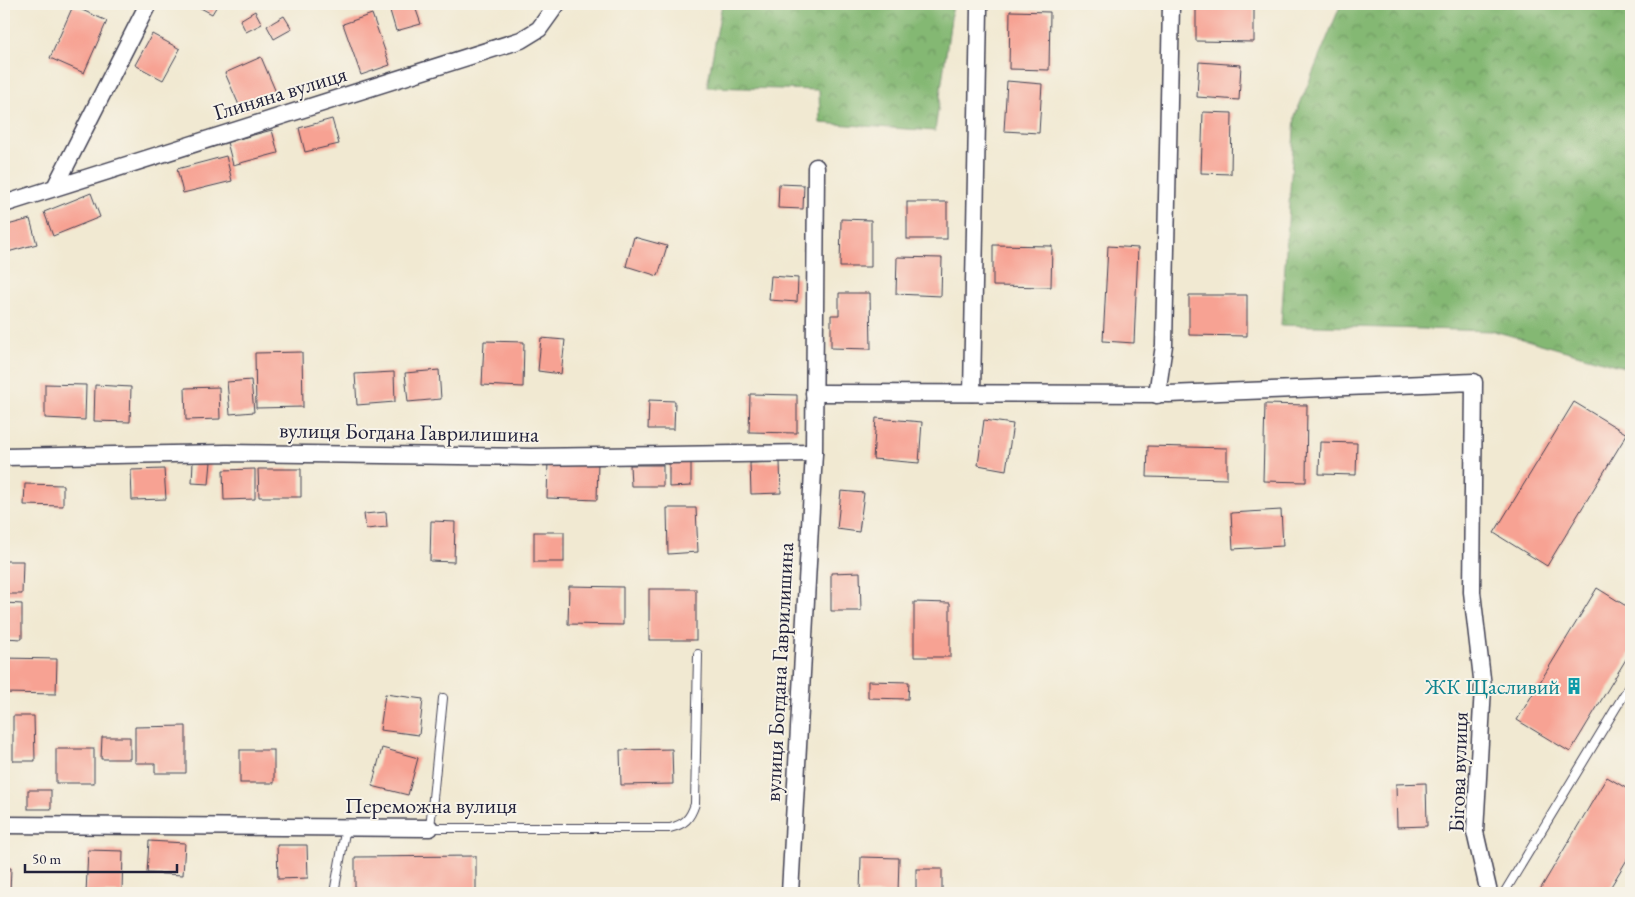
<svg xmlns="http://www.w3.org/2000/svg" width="1635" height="897" font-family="'EB Garamond',serif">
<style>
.forest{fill:url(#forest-crowns);stroke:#536d57}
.building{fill:#f7a293}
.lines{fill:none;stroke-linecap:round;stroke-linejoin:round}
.service-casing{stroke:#414052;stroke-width:10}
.minor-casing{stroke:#414052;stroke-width:19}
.service{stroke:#fff;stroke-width:8}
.minor{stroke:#fff;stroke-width:16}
.labels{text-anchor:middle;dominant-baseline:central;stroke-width:4;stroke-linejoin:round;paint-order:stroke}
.street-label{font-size:22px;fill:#22223b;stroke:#f7f3e8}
.culture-label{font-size:22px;fill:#0d838f;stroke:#f7f3e8;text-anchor:end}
</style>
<defs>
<pattern id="forest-crowns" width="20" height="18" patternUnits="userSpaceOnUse" patternTransform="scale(1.25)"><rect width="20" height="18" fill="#84b873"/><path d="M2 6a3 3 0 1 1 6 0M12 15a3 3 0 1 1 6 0" fill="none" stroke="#6c9560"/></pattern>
</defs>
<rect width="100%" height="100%" fill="#f7f3e8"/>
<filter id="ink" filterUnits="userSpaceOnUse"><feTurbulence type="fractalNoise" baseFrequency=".02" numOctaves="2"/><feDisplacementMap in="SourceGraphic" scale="10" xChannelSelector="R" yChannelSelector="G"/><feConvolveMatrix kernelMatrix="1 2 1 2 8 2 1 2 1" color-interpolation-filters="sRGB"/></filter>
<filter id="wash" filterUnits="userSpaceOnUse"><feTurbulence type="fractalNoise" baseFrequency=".0096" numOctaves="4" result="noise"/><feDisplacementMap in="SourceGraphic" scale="20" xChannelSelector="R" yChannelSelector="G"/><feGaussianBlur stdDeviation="1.12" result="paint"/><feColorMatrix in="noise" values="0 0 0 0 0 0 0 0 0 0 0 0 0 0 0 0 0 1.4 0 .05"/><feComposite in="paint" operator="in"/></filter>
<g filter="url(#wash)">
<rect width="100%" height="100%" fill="#f1e9d2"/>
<g class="forest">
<path d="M722,4H953L935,131L820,123L819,90L707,87Z"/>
<path d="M1341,4H1631V369L1494,331L1281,325L1295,116Z"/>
</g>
<g id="blocks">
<g class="building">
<path d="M193,4H218L212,14Z"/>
<path d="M388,4H414L421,24L396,31Z"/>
<path d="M1196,4H1254V42L1196,41Z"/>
<path d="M73,6L107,21L84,73L50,58Z"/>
<path d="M255,11L262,24L246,32L240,20Z"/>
<path d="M1010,11L1050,12L1049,70L1009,69Z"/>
<path d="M372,14L390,65L361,75L343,24Z"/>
<path d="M284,16L292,29L274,39L267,26Z"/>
<path d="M152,34L180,49L163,80L135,65Z"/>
<path d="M261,57L278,97L242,112L225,73Z"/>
<path d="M1199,62L1241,65L1239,100L1197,97Z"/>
<path d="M1007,81L1042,84L1039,133L1004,131Z"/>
<path d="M1203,112L1232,113L1231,174L1201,173Z"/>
<path d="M332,119L339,144L305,152L299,128Z"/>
<path d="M272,130L278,153L233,165L227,142Z"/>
<path d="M226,156L232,181L183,193L177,169Z"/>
<path d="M779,184L804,185L803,209L778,208Z"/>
<path d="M91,193L100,217L53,236L44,212Z"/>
<rect x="907" y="202" width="40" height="37"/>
<path d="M30,219L37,244L4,253V226Z"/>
<path d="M841,219L871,220V267H840Z"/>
<path d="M634,237L667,246L658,276L626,266Z"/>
<path d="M993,245L1052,246L1051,287L993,286Z"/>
<path d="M1108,246L1138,248L1134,343L1103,341Z"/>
<path d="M897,257L942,258L941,296L896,294Z"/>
<path d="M771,276L798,278L797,302L769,300Z"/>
<path d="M839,293H870L871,349L831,348V315H839Z"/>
<path d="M1189,295H1247V336L1189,335Z"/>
<path d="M541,338L565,340L561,374L538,371Z"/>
<path d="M484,341L524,342L523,387L482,385Z"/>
<path d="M302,352L303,407L256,408L255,353Z"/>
<path d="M439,370L441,399L408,402L405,373Z"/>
<path d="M394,372L395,402L357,405L355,374Z"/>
<path d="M251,380L254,412L230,414L227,382Z"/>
<path d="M45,384L86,385L85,420L45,418Z"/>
<path d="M95,385L131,387L130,422L94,421Z"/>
<path d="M219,387L220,419L186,420L185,388Z"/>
<path d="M750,394L797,395V433L749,432Z"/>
<path d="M649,400L675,401L674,429H648Z"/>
<path d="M1574,402L1627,434L1547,566L1494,533Z"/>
<path d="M1265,404L1307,405L1306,482L1263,481Z"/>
<path d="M876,418L922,422L919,463L873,459Z"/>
<path d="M984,420L1013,424L1006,470L978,465Z"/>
<path d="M1320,442L1357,443L1356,475L1319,474Z"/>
<path d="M1148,446L1227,448V479L1147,477Z"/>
<path d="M548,459L598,461L597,500L547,498Z"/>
<path d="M193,461L211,462L209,484L192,483Z"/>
<path d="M669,462H691V486L669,487Z"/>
<path d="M780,462L781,493L751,494L750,463Z"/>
<path d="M630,465H663V486H631Z"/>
<path d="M164,469L166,499L132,500L131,470Z"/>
<path d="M255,469V499L224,500L223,470Z"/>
<path d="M258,469H301V497H259Z"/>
<path d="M25,484L63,485V506L24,505Z"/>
<path d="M841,491L864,493L859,532L837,529Z"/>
<path d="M4,507H6L7,539H4Z"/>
<path d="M667,508H696L698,552L668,554Z"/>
<path d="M1281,510L1283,546L1233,549L1231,513Z"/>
<path d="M386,512L387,527L366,529L364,514Z"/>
<path d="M431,521L455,522L454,562L430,561Z"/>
<rect x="534" y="532" width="30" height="30"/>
<path d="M4,561H23L22,594H4Z"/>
<path d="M860,572L861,611H831V573Z"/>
<path d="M569,586L623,587V625L568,624Z"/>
<path d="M1597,588L1631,609V651L1570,752L1517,720Z"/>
<rect x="649" y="589" width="47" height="51"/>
<path d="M914,602L950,603V657H914Z"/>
<path d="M4,603L22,604V639L4,638Z"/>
<path d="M4,658L57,659L56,694L4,693Z"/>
<path d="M868,681L909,682L908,699L868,698Z"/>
<path d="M385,694L423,699L419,735L380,730Z"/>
<path d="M13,716H34L35,761H13Z"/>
<path d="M186,726V773H155V763H135V727Z"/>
<path d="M102,737H130V759H101Z"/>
<path d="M382,748L418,758L408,795L372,786Z"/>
<rect x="56" y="749" width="38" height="34"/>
<path d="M672,749L673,784L621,785L620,750Z"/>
<rect x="240" y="750" width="34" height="33"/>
<path d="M1607,777L1631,791V853L1607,893H1538Z"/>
<path d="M1426,783L1427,826L1397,827L1396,784Z"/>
<rect x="28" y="790" width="23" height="19"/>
<path d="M149,841L185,843L183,875L147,873Z"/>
<path d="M277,845H307L308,878L278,879Z"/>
<path d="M88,850L123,851L122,893H86Z"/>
<path d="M476,856V893H355V857Z"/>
<path d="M861,857L899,858L898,893H860Z"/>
<path d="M4,868H11L10,893H4Z"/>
<rect x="916" y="869" width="26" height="24"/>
</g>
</g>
</g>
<g filter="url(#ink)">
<use href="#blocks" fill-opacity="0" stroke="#414052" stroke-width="1"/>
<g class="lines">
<g class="service-casing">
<g id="service">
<path d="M443,698L430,828H670C685,824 690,819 695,804L698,654"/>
<path d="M334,893L346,827"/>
<path d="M1504,893L1631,683"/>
</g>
</g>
<g class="minor-casing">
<g id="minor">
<path d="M55,187L148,4"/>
<path d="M4,204L521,40L539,29L557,4"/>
<path d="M814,393L1169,394L1474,382L1472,592L1483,687L1475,832L1489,893"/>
<path d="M972,393L979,9"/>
<path d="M1157,395L1164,345L1171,4"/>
<path d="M4,457L227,453L531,457L814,453"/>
<path d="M4,825L430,828"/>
<path d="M790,893L814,453L816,167"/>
</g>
</g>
<use href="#service" class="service"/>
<use href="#minor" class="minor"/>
</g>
</g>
<defs>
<g id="building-bare" transform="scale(1.35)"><path d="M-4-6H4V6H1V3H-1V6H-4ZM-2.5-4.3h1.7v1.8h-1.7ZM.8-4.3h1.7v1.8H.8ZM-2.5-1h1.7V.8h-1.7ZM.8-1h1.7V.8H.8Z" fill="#0f9aa8" stroke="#f7f3e8" stroke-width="2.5" paint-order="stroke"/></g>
</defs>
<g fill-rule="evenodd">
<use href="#building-bare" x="1574" y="686"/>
</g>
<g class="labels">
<g class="street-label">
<text transform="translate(280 93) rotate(-17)">Глиняна вулиця</text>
<text transform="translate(409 432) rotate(1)">вулиця Богдана Гаврилишина</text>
<text transform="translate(779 672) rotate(-87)">вулиця Богдана Гаврилишина</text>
<text transform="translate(1458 772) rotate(-88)">Бігова вулиця</text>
<text x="431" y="805">Переможна вулиця</text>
</g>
<g class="culture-label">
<text x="1560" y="686">ЖК Щасливий</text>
</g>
</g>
<rect width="1635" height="897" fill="none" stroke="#f7f3e8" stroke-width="20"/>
<path d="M25 864v8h152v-8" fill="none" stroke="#22223b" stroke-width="2.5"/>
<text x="32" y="864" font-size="15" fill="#22223b" stroke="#f7f3e8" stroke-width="4" paint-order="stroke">50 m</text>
</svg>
